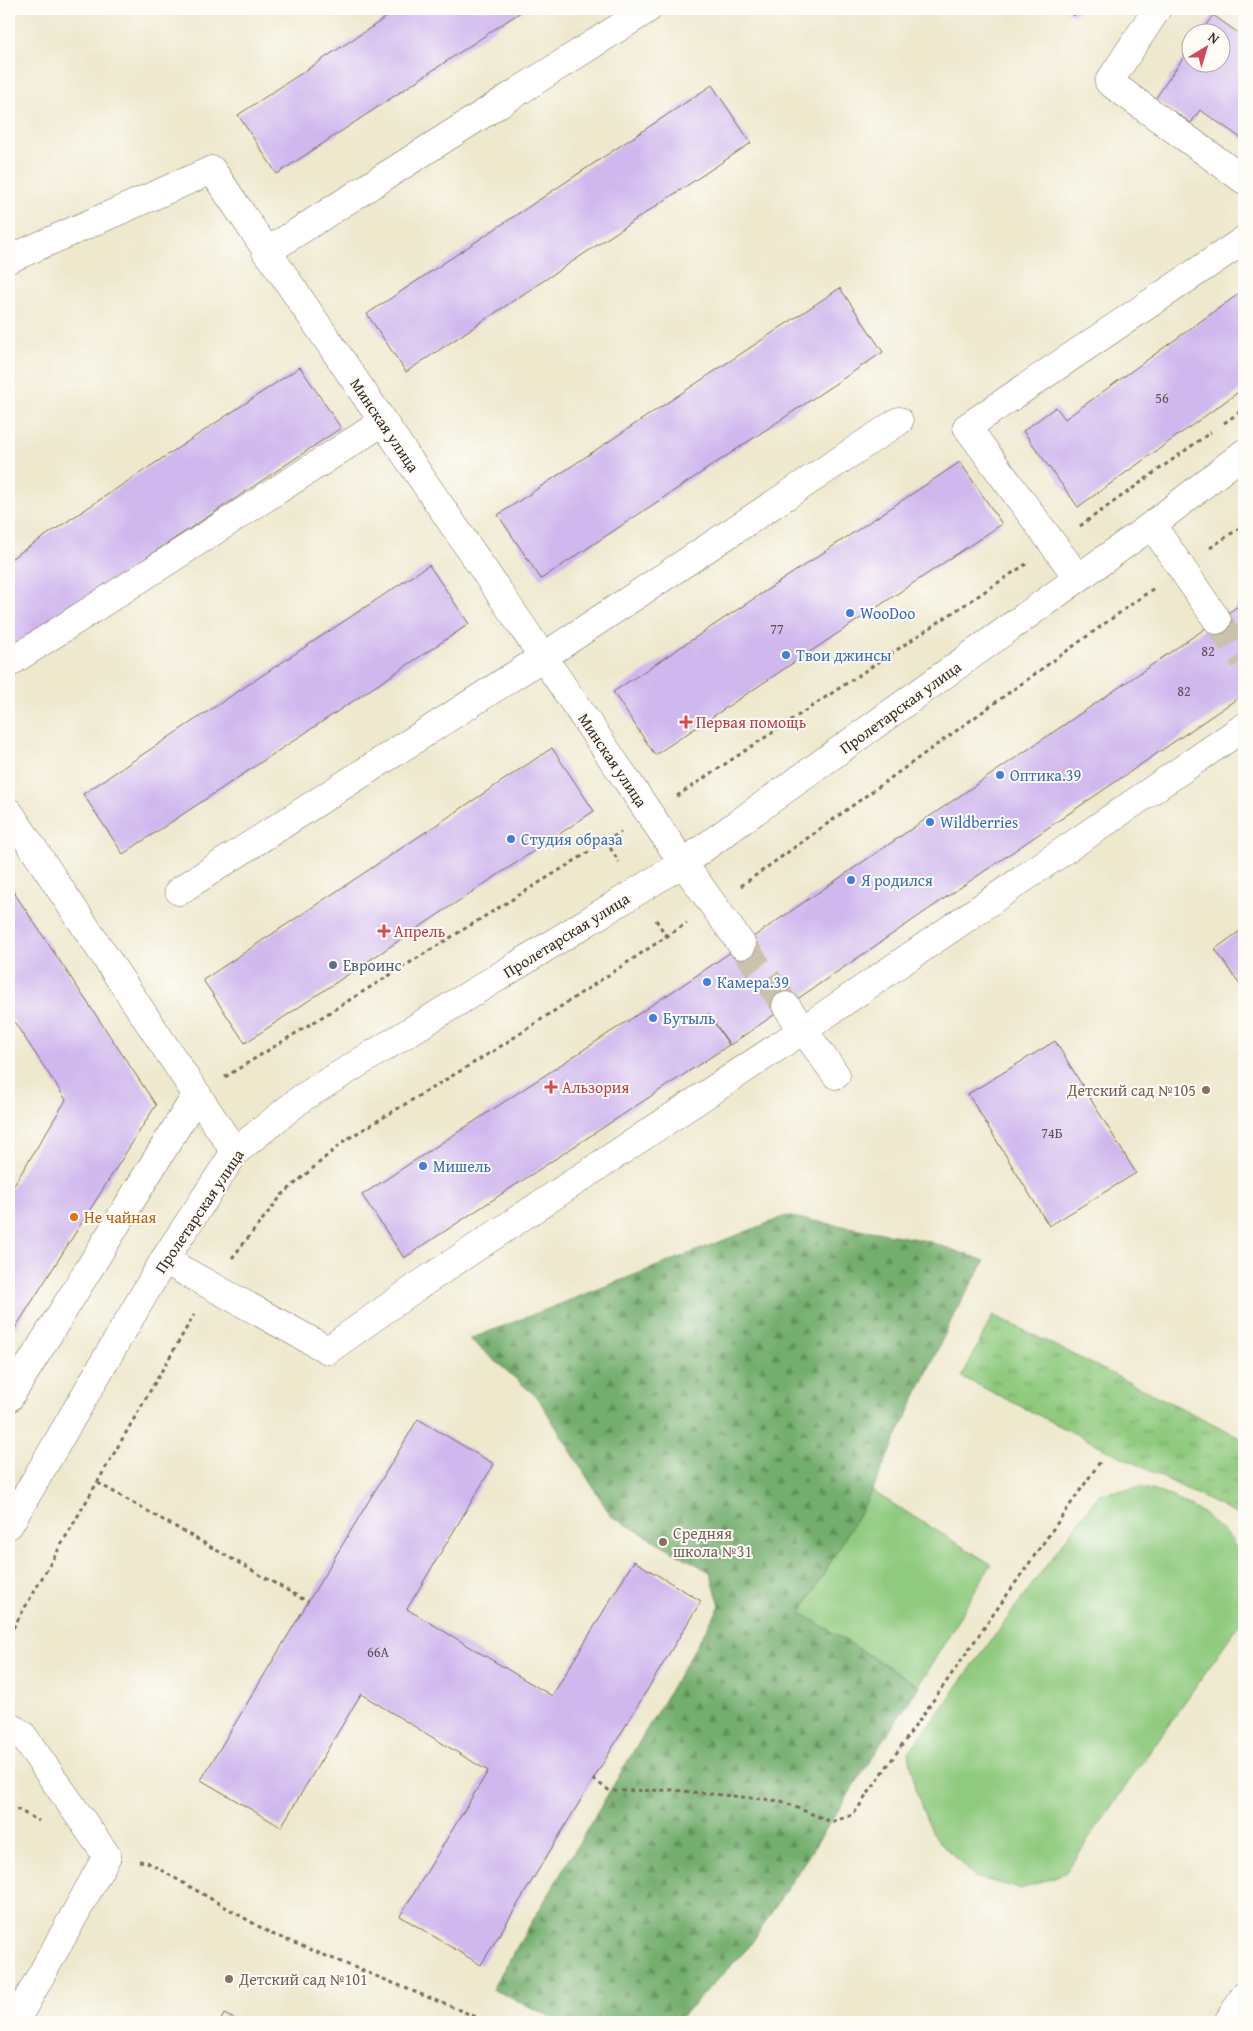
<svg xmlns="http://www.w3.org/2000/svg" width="1253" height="2031" font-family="'Gentium Book Plus',serif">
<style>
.grass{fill:#8fca7e;stroke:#657a4e}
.forest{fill:url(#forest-firs);stroke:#576c46}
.park{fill:url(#park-tufts);stroke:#657a4e}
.building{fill:#d0b7ee}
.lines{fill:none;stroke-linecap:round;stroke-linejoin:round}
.minor-tunnel{stroke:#cac2aa;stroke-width:28;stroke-dasharray:28 14;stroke-linecap:butt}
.minor-casing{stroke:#7a6c5b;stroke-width:29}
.major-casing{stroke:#7a6c5b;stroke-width:29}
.path{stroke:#7a6c5b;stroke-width:3;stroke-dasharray:4 4;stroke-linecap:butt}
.minor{stroke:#fff;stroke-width:28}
.major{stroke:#fff;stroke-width:28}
.shop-dot{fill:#3f7fe0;stroke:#fdfcf7;stroke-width:2}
.health-dot{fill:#e0444e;stroke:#fdfcf7;stroke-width:2}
.service-dot{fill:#5c6f8a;stroke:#fdfcf7;stroke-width:2}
.education-dot{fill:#8d6e63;stroke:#fdfcf7;stroke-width:2}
.food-dot{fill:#e8710a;stroke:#fdfcf7;stroke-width:2}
.labels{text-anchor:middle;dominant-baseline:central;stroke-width:4;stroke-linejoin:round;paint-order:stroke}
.number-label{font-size:14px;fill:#604d52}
.street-label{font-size:16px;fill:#3b2a1e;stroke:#fdfcf7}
.shop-label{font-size:16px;fill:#366cbe;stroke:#fdfcf7;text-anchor:start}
.health-label{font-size:16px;fill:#be3a42;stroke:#fdfcf7;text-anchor:start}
.service-label{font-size:16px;fill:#4e5e75;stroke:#fdfcf7;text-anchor:start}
.education-label{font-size:16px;fill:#785e54;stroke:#fdfcf7;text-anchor:start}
.food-label{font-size:16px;fill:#c56008;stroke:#fdfcf7;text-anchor:start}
</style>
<defs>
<pattern id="forest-firs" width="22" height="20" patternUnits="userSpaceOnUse" patternTransform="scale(1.25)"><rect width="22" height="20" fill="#73ae6d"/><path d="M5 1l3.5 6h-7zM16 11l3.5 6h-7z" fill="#608e59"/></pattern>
<pattern id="park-tufts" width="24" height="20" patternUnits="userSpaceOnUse" patternTransform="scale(1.25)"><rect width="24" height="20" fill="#8fca7e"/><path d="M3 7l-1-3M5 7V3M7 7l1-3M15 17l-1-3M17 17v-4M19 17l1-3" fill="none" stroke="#76a467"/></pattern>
</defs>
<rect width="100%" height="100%" fill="#fdfcf7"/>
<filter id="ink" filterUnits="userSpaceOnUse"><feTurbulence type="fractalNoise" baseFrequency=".02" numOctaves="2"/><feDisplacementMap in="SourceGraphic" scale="10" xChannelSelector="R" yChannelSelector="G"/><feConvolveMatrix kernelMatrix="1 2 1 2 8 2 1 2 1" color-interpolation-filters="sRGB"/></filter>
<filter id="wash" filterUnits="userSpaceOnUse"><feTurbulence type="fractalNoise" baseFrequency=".0096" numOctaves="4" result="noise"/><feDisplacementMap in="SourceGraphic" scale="20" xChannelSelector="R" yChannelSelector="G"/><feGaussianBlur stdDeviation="1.12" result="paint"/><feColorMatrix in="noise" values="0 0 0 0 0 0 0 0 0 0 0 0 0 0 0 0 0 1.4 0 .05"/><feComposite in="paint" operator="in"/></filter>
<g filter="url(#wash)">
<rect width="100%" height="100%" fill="#eee8cd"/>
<g class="grass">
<path d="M1141,1487L1171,1496L1204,1514L1231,1539L1244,1562V1617L1065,1873L1021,1889L975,1877L932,1834L915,1789L909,1752L1099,1494Z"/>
<path d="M872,1491L991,1564L919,1686L801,1613Z"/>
</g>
<path class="forest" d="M786,1216L927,1241L985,1261L956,1310L872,1491L801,1613L919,1686L749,1947L676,2022H562L492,1989L720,1606L710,1572L611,1516L538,1398L470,1339Z"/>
<path class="park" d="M993,1315L1244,1439V1518L962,1377Z"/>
<g id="blocks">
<g class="building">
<path d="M399,9H525L277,174L238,115Z"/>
<path d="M1064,9H1079L1074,16Z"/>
<path d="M1213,15L1244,37V140L1200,110L1191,123L1155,99L1190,48V62H1220V32H1201Z"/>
<path d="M712,85L751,143L406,372L367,314Z"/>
<path d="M840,288L883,352L541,579L498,515Z"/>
<path d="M1244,290V388L1078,507L1023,431L1056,407L1065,419Z"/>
<path d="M300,367L341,428L9,649V560Z"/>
<path d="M960,462L1002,524L655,755L613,692Z"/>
<path d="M429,565L469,624L123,854L83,794Z"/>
<path d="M1244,602V694L730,1045L708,1013L729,1045L404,1258L362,1195L687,982Z"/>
<path d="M552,748L594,811L245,1043L203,980Z"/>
<path d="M9,885L156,1105L9,1338V1193L66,1100L9,1014Z"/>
<path d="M1244,928V991L1215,949Z"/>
<path d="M1055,1041L1136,1173L1049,1226L968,1094Z"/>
<path d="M418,1419L494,1464L407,1609L552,1696L634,1561L701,1601L481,1965L400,1916L488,1771L361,1694L281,1827L201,1780Z"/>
<path d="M224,2014L240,2022H220Z"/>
</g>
</g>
</g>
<g filter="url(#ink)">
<use href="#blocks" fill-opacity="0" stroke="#7a6c5b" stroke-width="1"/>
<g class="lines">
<g class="minor-tunnel">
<path d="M1217,620L1244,660"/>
<path d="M742,945L786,1006"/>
</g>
<g class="minor-casing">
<g id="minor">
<path d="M1157,9L1109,82L1244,180"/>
<path d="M266,252L648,9"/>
<path d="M9,259L212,170L683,863L742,945"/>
<path d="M1152,525L1217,620"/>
<path d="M1078,578L967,427L1244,240"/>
<path d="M9,663L383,422"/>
<path d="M9,812L235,1152"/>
<path d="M179,891L543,657L899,421"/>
<path d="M786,1006L836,1075"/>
<path d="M164,1260L328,1350L418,1286L803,1030L1244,727"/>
<path d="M9,1398L197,1094"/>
<path d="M9,1726L22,1734L107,1856L15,2022"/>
<path d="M1228,2022L1244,1996"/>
</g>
</g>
<g class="major-casing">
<path id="major" d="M9,1525L164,1260L235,1152L302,1098L683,863L1152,525L1244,453"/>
</g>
<g class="path">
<path d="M1224,423L1244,409"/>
<path d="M1080,526L1211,432"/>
<path d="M1210,548L1244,525"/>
<path d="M677,796L1026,564"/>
<path d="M606,841L619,862"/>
<path d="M741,886L1154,588"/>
<path d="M656,920L667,937"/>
<path d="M225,1077L621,832"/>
<path d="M232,1258L282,1195L344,1141L495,1050L687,923"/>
<path d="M98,1483L308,1602"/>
<path d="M9,1635L194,1315"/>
<path d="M593,1779L610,1791L673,1790L781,1801L831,1822L853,1815L1100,1462"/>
<path d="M9,1805L39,1821"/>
<path d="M139,1861L147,1862L272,1934L489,2022"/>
</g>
<use href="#minor" class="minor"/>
<use href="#major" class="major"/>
</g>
</g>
<g class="shop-dot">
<circle cx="850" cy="613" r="5"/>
<circle cx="786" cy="655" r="5"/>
<circle cx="1000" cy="775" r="5"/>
<circle cx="930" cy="822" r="5"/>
<circle cx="511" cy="839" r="5"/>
<circle cx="851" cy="880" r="5"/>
<circle cx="707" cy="982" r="5"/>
<circle cx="653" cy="1018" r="5"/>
<circle cx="423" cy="1166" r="5"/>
</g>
<g class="health-dot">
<path d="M683.5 714.5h5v5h5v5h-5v5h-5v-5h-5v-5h5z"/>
<path d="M381.5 923.5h5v5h5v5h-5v5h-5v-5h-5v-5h5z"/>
<path d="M548.5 1079.5h5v5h5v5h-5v5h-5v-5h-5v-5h5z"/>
</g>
<circle class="service-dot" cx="333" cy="965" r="5"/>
<g class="education-dot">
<circle cx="1206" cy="1090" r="5"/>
<circle cx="663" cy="1542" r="5"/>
<circle cx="229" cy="1979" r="5"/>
</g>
<circle class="food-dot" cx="74" cy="1217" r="5"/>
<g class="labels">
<g class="number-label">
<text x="1162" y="398">56</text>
<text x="777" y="629">77</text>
<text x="1208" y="651">82</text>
<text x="1184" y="691">82</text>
<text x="1052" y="1133">74Б</text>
<text x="378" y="1652">66А</text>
</g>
<g class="street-label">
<text transform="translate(385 425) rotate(56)">Минская улица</text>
<text transform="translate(900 707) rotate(-36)">Пролетарская улица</text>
<text transform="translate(613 760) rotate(56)">Минская улица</text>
<text transform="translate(566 935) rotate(-32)">Пролетарская улица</text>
<text transform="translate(199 1211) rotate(-56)">Пролетарская улица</text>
</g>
<g class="shop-label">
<text x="860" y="613">WooDoo</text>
<text x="796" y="655">Твои джинсы</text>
<text x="1010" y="775">Оптика.39</text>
<text x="940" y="822">Wildberries</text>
<text x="521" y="839">Студия образа</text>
<text x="861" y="880">Я родился</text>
<text x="717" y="982">Камера.39</text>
<text x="663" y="1018">Бутыль</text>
<text x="433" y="1166">Мишель</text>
</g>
<g class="health-label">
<text x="696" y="722">Первая помощь</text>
<text x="394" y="931">Апрель</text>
<text x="562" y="1087">Альзория</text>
</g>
<g class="service-label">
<text x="343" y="965">Евроинс</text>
</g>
<g class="education-label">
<text x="1196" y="1090" text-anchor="end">Детский сад №105</text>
<text x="673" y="1533">Средняя<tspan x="673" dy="18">школа №31</tspan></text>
<text x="239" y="1979">Детский сад №101</text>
</g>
<g class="food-label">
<text x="84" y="1217">Не чайная</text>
</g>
</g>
<rect width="1253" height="2031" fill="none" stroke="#fdfcf7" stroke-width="30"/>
<g transform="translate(1206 48) rotate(38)"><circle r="24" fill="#fdfcf7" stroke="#afa8a0"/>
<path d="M0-4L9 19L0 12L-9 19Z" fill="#d1495b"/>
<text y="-8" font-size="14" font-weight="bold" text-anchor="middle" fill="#3b2a1e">N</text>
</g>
</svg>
